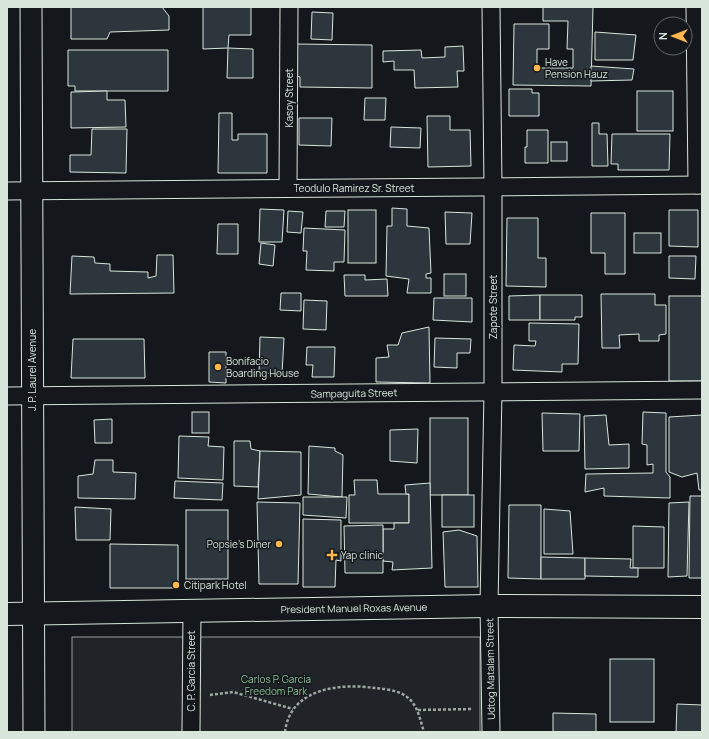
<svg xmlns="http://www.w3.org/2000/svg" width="709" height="739" font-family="Manrope,sans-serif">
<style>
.green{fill:#202428;stroke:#939e99}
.building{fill:#2c363c;stroke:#d8e6dc}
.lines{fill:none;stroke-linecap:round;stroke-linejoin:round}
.minor-casing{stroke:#d8e6dc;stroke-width:19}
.tertiary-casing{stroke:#d8e6dc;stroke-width:23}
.secondary-casing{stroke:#d8e6dc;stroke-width:24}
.path{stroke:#9da8a2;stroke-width:2.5;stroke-dasharray:3 2;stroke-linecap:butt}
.minor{stroke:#14181c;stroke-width:17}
.tertiary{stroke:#14181c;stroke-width:21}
.secondary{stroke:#14181c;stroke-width:22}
.poi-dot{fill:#ffb74d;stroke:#14181c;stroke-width:1.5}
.labels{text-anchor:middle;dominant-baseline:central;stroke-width:3;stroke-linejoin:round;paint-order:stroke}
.poi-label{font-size:10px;fill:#d8e6dc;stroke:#14181c;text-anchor:start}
.street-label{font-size:10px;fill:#d8e6dc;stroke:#14181c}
.park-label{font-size:10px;fill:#8ac095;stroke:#14181c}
</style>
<rect width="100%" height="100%" fill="#14181c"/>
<rect class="green" x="72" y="637" width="408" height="95"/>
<g class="building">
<path d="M71,7H162L169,16V30L110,32L107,39H71Z"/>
<path d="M203,7H251V35H229L228,48L203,49Z"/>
<path d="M543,7H593L591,86L513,85L514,24H549V49H537V68H573V49H567L568,21H543Z"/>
<path d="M312,12L333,13L332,40L311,39Z"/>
<path d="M595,32L636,35L633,60H595Z"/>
<path d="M296,44L372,45V88L300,87V77L296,76Z"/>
<path d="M463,46L464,71H457L458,87L415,88L414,70H394V61L383,62V51L421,50L422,58L445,57V47Z"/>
<path d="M228,48L253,49V78H227Z"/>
<path d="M68,50H168V91H75V86H68Z"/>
<path d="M591,66L634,69L632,80L591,81Z"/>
<path d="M509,89H532V93H539V116H509Z"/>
<path d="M107,91V100H125L126,127L71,128V92Z"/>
<rect x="637" y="91" width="36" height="40"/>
<path d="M365,98H386L385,120H364Z"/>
<path d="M219,113H232V140H238V134H267V173H218Z"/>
<path d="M427,116H450V130H470L471,166L428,167Z"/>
<path d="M299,118H332L331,146L299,145Z"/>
<path d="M592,123H599V134H607L608,166H592Z"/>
<path d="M391,127L421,128L420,148L390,147Z"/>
<path d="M92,129H127L126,173L70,172V155H91Z"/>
<path d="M527,130H548V163H525V147H527Z"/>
<path d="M612,134H670L669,170H618V164H611Z"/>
<rect x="551" y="142" width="16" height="19"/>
<path d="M392,208L407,209V226L429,228L431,273L426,274V278H431V293H407L409,279L386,276L387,226H392Z"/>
<path d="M260,209L284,210L282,242H259Z"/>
<rect x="348" y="210" width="28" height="53"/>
<path d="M669,210H698V247L669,246Z"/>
<path d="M288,211L303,212L301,233L287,232Z"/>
<path d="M326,211H345L344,227H325Z"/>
<path d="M445,212L472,213L470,244H446Z"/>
<path d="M591,213H625V274H605V253H591Z"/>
<path d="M507,218H538V258H546V287L506,286Z"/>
<path d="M218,224H238V254H217Z"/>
<path d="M304,228L345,230L344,262H334V271L306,270L307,251H303Z"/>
<rect x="634" y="233" width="27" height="20"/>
<path d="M261,243L275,245L273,266L259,264Z"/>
<path d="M157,255H173L174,293L70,294L72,256L94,257L95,263L110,264V271L148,272V278L156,276Z"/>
<path d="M669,256H696L695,279L669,278Z"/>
<rect x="444" y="274" width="22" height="22"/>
<path d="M344,275H365V280L387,279L388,296H345Z"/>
<path d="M281,293H301V311L280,310Z"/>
<path d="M601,294H655V305H666V334L659,335V341H639V334L619,335L620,348H602Z"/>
<path d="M540,295V320H509V296Z"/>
<path d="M540,295H582V317H575V320H540Z"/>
<rect x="669" y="296" width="33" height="85"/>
<path d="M434,298H472V322L433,320Z"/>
<path d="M304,300L327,301L326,330L303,329Z"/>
<path d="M529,323L579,324L578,364H562V372L513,370L514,345L535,346L536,341H529Z"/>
<path d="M429,327L430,383L376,382V358L389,357L387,345H398L402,333Z"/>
<path d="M260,337L284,338L282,374L259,373Z"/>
<path d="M435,338L471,339L470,353H457V368L434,367Z"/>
<path d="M73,339H144L145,378H71Z"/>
<path d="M307,347H335L334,377H312L313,365H306Z"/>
<path d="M209,352H226V383L209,382Z"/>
<rect x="192" y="412" width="17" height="21"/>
<path d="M643,412L666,413V472L670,477V498L604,496V488L585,492L586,474L653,473V464L647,465V445L642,444Z"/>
<path d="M542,413L580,414L579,451H543Z"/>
<path d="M606,415L609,445L629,444V468L585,469L584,416Z"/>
<path d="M702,415V490H699L697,473L682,477L669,472V417Z"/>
<rect x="430" y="418" width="38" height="77"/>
<path d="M112,419V443H95L94,420Z"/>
<path d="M418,429L417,463L390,461V430Z"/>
<path d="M179,436L209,437L208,446L224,447L223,480L178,478Z"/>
<path d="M234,441H250L251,449L260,451L258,487L234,486Z"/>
<path d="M309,446L335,448V451L343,455L342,497L308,494Z"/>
<path d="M260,451L301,452V495L258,499Z"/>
<path d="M95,460H113V472L136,473L135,499L78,498V476L93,474Z"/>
<path d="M354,480H377L378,494H409V523H349V495H355Z"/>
<path d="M175,481L223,483L222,500L174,498Z"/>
<path d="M430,483L432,568L392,570L393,562L383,561V529H394V523H409V494H406L405,485Z"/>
<rect x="442" y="495" width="32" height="32"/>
<path d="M690,496H702V578H689Z"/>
<path d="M303,497H347L346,518L303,515Z"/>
<path d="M257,502L300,503L298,584H259Z"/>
<path d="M689,502L687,576L668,577L669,503Z"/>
<path d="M509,505H541V579L508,578Z"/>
<path d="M75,507L111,509L110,540H76Z"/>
<path d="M544,509L570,511L573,554H544Z"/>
<rect x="186" y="510" width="42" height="69"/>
<path d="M303,519L341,520V561L336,560L335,587H303Z"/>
<path d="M383,525V573H345L344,526Z"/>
<path d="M633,526L664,527V568H633Z"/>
<path d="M459,530L477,536L478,587H445L443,532Z"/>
<path d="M110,544L178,545V588H110Z"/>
<path d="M541,557L585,558V579H541Z"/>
<path d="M585,558L631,559L630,568H638V577L585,576Z"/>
<rect x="610" y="659" width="44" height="63"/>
<path d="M677,704L702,705V732H676Z"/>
<path d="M553,713L596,714V732H553Z"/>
</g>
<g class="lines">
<g class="minor-casing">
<g id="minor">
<path d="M491,7L493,187V391L489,606L491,732"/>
<path d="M695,7L697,185"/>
<path d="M288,188L289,7"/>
<path d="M7,191L702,185"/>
<path d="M7,396L702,390"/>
<path d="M191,732L192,610"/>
</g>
</g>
<g class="tertiary-casing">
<path id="tertiary" d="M31,7L34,732"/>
</g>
<g class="secondary-casing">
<path id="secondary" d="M7,614L489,606L702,607"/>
</g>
<g class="path">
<path d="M210,695L233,692L293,709"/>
<path d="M418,710L473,709"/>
<path d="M285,732C290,688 340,683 375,688C385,689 398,690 407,697C418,705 420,720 424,732"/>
</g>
<use href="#minor" class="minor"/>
<use href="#tertiary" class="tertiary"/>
<use href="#secondary" class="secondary"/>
</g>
<g class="poi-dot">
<circle cx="537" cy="68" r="4"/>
<circle cx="218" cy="367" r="4"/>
<circle cx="279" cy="544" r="4"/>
<path d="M330 549h4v4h4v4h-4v4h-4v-4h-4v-4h4z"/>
<circle cx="176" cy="585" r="4"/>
</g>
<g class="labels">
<g class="poi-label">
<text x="545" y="62">Have<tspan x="545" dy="12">Pension Hauz</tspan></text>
<text x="226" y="361">Bonifacio<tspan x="226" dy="12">Boarding House</tspan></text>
<text x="271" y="544" text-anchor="end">Popsie's Diner</text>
<text x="341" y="555">Yap clinic</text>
<text x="184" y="585">Citipark Hotel</text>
</g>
<g class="street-label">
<text transform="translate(289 98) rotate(-90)">Kasoy Street</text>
<text x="354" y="188">Teodulo Ramirez Sr. Street</text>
<text transform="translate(493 307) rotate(-90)">Zapote Street</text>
<text transform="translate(32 370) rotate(-90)">J. P. Laurel Avenue</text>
<text transform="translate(354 393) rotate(-1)">Sampaguita Street</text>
<text transform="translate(354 608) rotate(-1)">President Manuel Roxas Avenue</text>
<text transform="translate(490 669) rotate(-91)">Udtog Matalam Street</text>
<text transform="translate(191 671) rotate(-90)">C. P. Garcia Street</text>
</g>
<g class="park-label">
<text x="276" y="679">Carlos P. Garcia<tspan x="276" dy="12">Freedom Park</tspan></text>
</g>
</g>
<rect width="709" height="739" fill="none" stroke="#d8e6dc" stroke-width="16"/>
<g transform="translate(673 36) rotate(270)"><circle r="19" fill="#14181c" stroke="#626a69"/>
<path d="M0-3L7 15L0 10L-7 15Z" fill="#ffb74d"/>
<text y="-6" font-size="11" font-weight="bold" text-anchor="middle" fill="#d8e6dc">N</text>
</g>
</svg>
